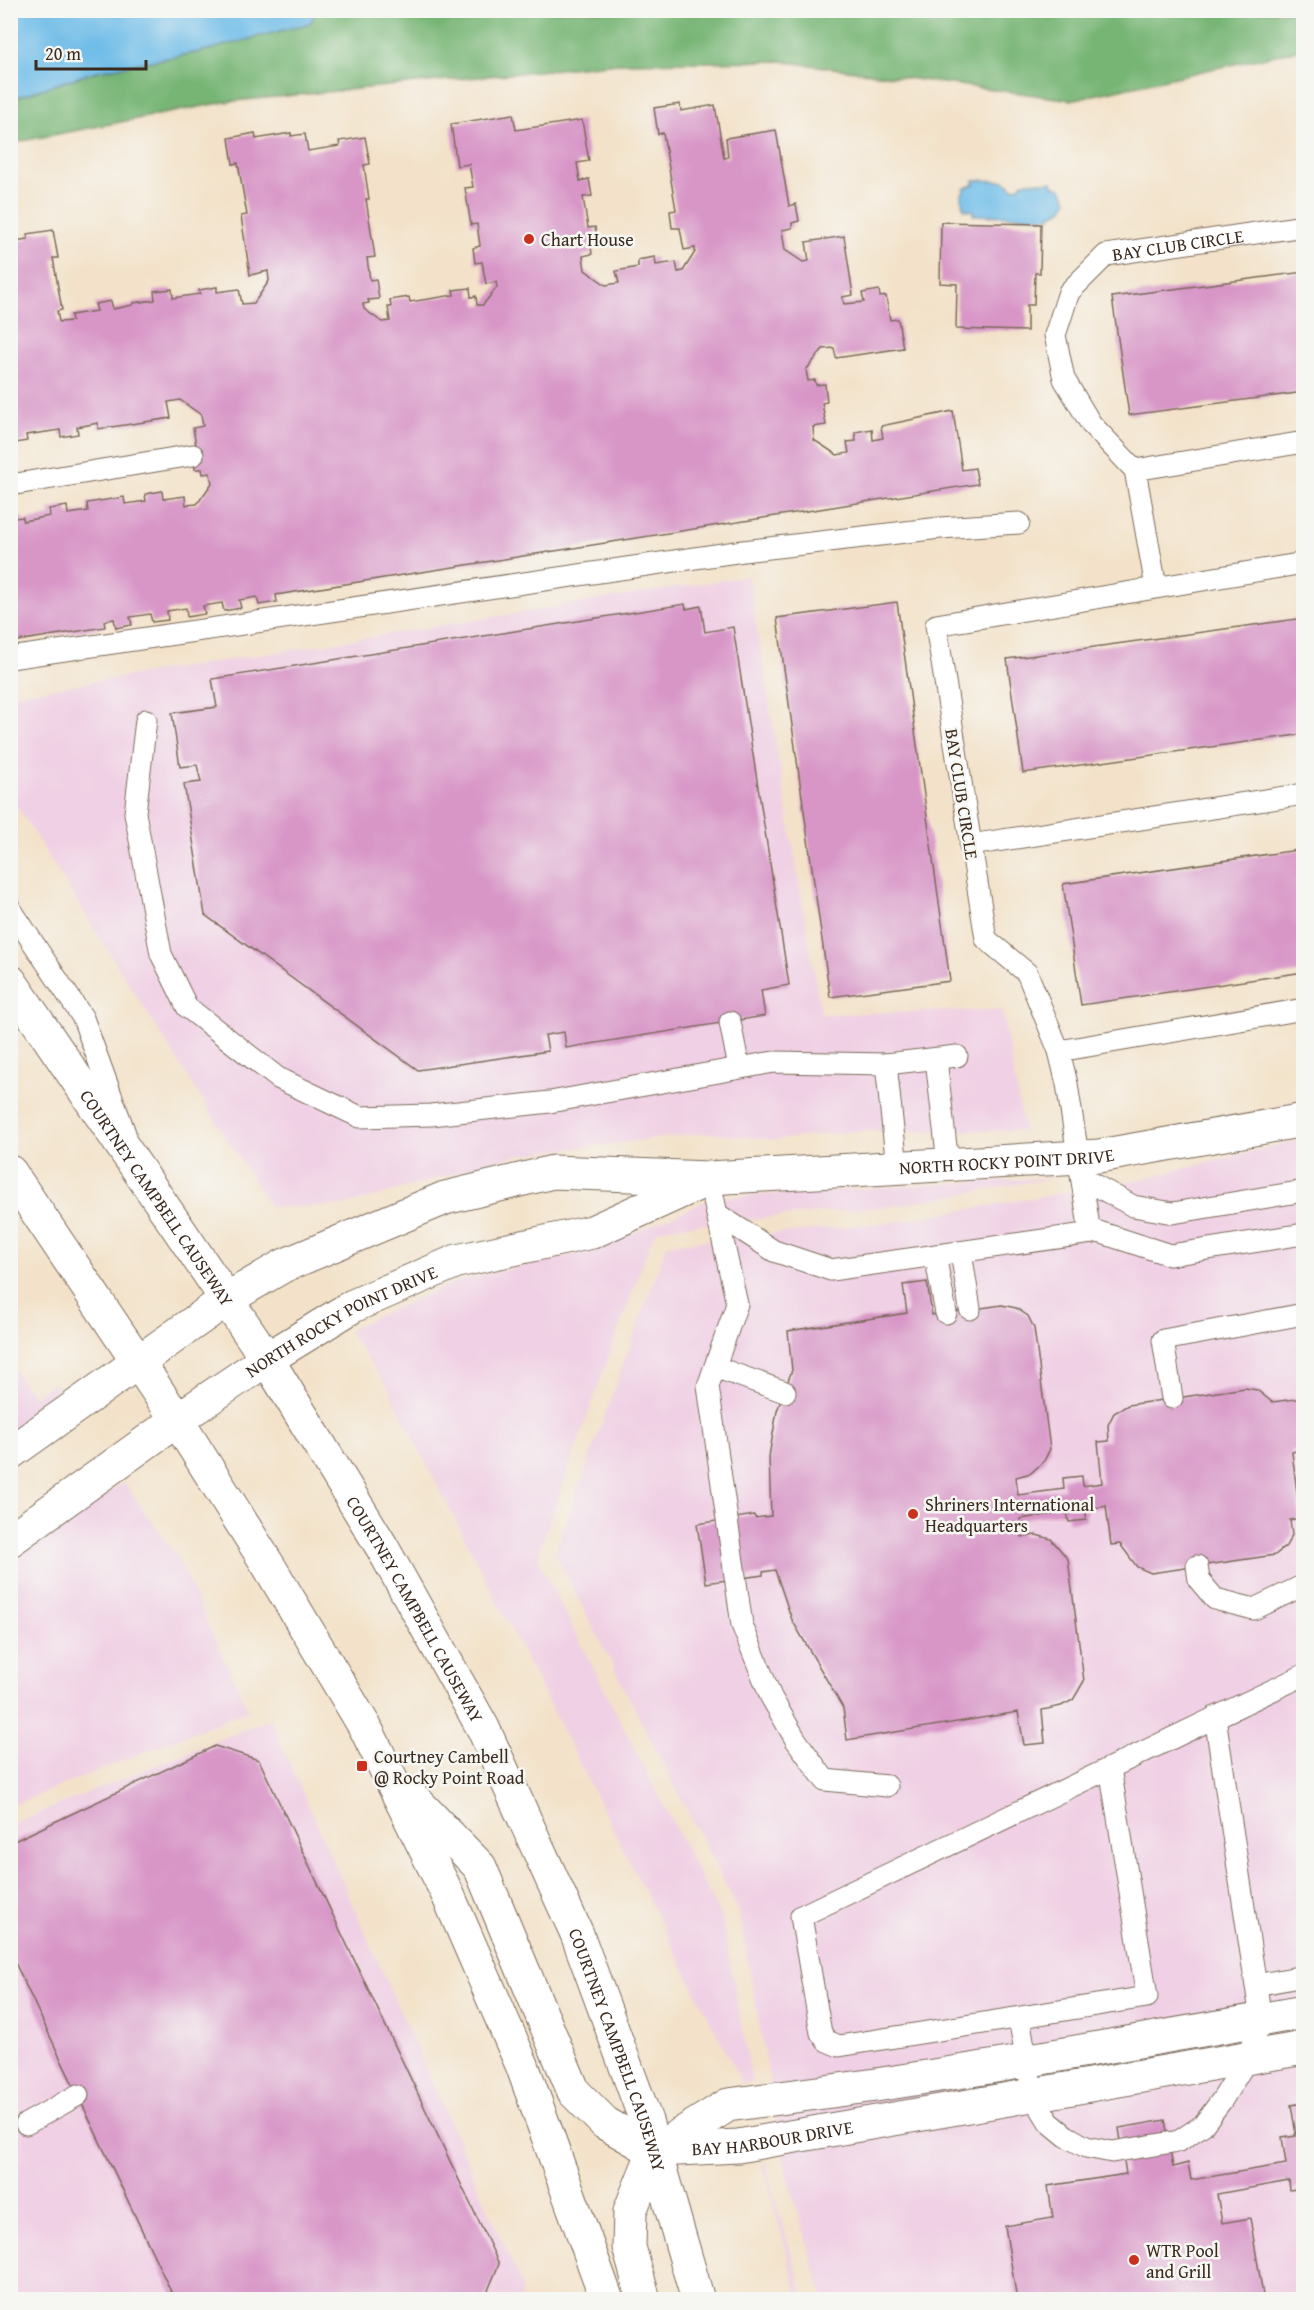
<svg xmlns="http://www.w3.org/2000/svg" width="1314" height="2310" font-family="'Gentium Book Plus',serif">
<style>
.built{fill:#f0d0e4}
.forest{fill:#77b575;stroke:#59704a;stroke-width:1.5}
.water{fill:#6dbce8;stroke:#547383;stroke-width:1.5}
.building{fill:#d896c7}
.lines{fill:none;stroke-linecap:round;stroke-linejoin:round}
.service-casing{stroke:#7b6a5a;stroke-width:23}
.minor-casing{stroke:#7b6a5a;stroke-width:35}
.trunk-casing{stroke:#7b6a5a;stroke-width:35}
.service{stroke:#fff;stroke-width:21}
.minor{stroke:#fff;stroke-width:33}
.trunk{stroke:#fff;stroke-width:33}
.poi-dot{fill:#c8321e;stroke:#f6f6f2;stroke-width:2}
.labels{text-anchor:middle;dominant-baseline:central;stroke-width:5;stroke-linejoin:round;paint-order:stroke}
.poi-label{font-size:18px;fill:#3b2a1e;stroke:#f6f6f2;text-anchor:start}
.street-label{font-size:18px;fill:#3b2a1e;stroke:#f6f6f2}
</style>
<rect width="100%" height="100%" fill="#f6f6f2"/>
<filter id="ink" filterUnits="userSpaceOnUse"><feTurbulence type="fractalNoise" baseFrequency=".0167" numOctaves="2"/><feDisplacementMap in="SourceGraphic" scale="12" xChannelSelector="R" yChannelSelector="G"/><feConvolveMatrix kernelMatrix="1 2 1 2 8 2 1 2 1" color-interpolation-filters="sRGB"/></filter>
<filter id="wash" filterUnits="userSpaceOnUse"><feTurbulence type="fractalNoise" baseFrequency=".008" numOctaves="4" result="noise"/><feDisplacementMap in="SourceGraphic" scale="24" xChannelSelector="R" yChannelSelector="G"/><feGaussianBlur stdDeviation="1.35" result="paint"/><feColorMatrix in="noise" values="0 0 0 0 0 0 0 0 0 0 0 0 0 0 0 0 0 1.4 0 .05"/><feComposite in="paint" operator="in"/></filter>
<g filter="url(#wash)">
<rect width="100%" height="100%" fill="#f3e2c9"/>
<g class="built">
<path d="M748,576L821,1014L1002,1010L1024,1131H855L775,1140L704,1133L517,1155L343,1206L270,1207L11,797V695Z"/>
<path d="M1303,1139V2299H824L787,2176L739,1912L555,1553L667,1244L894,1222L1132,1181Z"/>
<path d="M1059,1177L893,1206L667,1227L657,1231L651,1240L539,1550V1562L722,1919L752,2082L740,2083L738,2075L388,1388L348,1331L362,1323L461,1280L594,1250L711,1199H725L726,1197Z"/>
<path d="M10,1364L33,1397L54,1383L59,1389L47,1409L10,1435Z"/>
<path d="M124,1482L178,1559L248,1710L11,1806V1563Z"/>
<path d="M270,1719L522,2285L521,2299L11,2300V1824Z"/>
<path d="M762,2161H766L770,2182L805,2299H799Z"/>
</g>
<path class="forest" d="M317,11H1303V49L1071,100L780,61L620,63L225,102L11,143V99L97,71L200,52L309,23Z"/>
<g class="water">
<path d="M11,10H317V11L310,23L200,52L97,71L11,99Z"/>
<path d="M974,180L1005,181L1013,188L1019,187L1022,182H1052L1053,186C1063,187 1064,191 1067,201C1063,208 1061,213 1052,214L1051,217L973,215L974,211L964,209L961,197L965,188L974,184Z"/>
</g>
<g id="blocks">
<g class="building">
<path d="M680,104L681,111L715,105L724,158L728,157L726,138L776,130L789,206L796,204L799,221L792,223V228L782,230L785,250L803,262L809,261L806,242L844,236L853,295L842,297L844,304L864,302L862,293L879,290L880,297L886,296L890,320L898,319L903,348L836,358L834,348L823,349L806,370L808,381L815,380L816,385L825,384L827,402L822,403L826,425L813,427L814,440L837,455L849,453L847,442L856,441L855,432L872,429L873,440L883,438L881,426L953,411L962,470L975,468L978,484L276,595L277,602L259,605L257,597L239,600L241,608L224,611L222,603L203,606L205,614L187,617L186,608L167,611L168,620L152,622L150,614L130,617L132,625L116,628L114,619L104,621L105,627L10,642V513H13L14,518L23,517V521L50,516L49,509L67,506L68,514L88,511L87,503L124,497L125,504L146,501L145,494L162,491L163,499L185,496L186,505L197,504L212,483L210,473L203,474L202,469H195L193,452L197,451L193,428L203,426L201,415L180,400L168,402L171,418L98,429V423L77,427L78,434L61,437L60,430L26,435L27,441L10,444V242L28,239L27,234L53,230L58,258H53L62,310L57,311L59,322L72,321L71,315L97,311L95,304L111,301L113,309L133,305V303L155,300L154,291L172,289L173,298L200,294L199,290L217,287V292L239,289L242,304L254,303L269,281L268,271L250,275L241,216L247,215L238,163L233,164L229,138L255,133L256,139L291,133V136L305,134L308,151L340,146L339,141L365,137L370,164L364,165L369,199H366L375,257L367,258L370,280L376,279L379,299L368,300L369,303L363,304L364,309L382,322L390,321L388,307H391L390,300L409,297L410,302L454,295L453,290L470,288L471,297L476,296L477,305H483L497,287L496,282L486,284L482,262L475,263L473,248L480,246L477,224L471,225L465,188L473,187L469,164L457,166L451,124L513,114L516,130L582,120L589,161L577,163L580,181L589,179L592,196L583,197L588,228L595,227L598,244L591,245L592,254L583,256L585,270L606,285L619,283L616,271L638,267V260L655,257L656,265L676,262L678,272L683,271L695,252V248L684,250L680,228H672L670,211L676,210L663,133L658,134L654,108Z"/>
<path d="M941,222L1041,224L1040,273H1035L1034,305H1027V331L956,329L957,284L940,283Z"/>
<path d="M1304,272V392L1129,415L1112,297Z"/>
<path d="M897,602L950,981L830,997L777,618Z"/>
<path d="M685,604L686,609L701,606L705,632L733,627L789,985L761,990L765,1016L566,1048L564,1032L545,1035L548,1051L418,1070L205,915L184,784L201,782L197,765L180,767L172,713L217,707L212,679Z"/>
<path d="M1304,618V734L1023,773L1007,659Z"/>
<path d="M1304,849V972L1081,1005L1063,884Z"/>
<path d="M927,1282L932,1315L1002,1305L1016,1308L1028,1316L1034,1328L1050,1449L1044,1461L1031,1473L1016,1477L1018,1495L1064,1489L1063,1478L1082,1476L1083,1486L1102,1483L1098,1442L1109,1441L1108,1425L1114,1413L1128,1405L1245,1388L1257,1390L1272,1402L1303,1398L1304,1449L1292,1452L1300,1518L1290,1520L1292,1535L1286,1546L1275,1555L1151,1573L1137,1567L1120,1544L1111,1545L1106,1506L1086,1510V1520L1069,1522L1067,1512L1020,1519L1022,1537L1036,1535L1051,1539L1068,1559L1084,1681L1073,1700L1061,1706L1042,1710L1045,1743L1024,1745L1018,1712L847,1740L843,1708L792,1620L775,1570L763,1572V1575L706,1583L697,1524L754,1515L755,1518L771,1516L769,1456L777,1411L792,1370L788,1331L907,1313L903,1285Z"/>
<path d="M215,1746L259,1760L499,2264L484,2300H175L10,1952V1843Z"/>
<path d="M1304,2103V2188L1290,2190L1289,2181L1217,2194L1222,2223L1250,2218L1263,2295L1236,2300H1017L1005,2226L1053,2218L1048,2186L1126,2174L1119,2128L1165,2120L1173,2167L1188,2163L1191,2180L1286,2164L1282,2137L1296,2135L1291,2105Z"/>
</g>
</g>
</g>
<g filter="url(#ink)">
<use href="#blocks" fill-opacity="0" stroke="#7b6a5a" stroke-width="1.5"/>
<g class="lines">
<g class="service-casing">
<g id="service">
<path d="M1135,470L1304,442"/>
<path d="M10,485L193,455"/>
<path id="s1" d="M1156,587L1135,470L1091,424L1064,379L1055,335L1069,292L1106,255L1304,226"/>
<path d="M10,658L743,551L940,528L1019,523"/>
<path d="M146,720L135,813L161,954L187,1007L278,1078L360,1117L431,1115L550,1102L774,1062L886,1064L957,1056"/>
<path d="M970,845L1304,794"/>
<path d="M10,908L83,1018L125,1133"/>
<path d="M730,1022L739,1068"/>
<path d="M1059,1051L1304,1009"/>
<path d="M936,1059L948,1164"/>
<path d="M886,1064L897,1167"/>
<path d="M709,1178L737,1304L708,1386L742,1625L771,1697L796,1740L825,1780L887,1786"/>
<path d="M1082,1178L1133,1206L1173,1213L1304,1191"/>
<path d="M717,1214L774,1251L831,1270L1099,1232L1170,1255L1304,1234"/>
<path d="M1090,1233L1067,1084L1059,1051L1027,973L986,939L936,625L1304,563"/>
<path d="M961,1252L970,1309"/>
<path d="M935,1255L946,1313"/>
<path d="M715,1367L785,1392"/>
<path d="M1172,1398L1163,1340L1304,1314"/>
<path d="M1197,1566L1199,1580L1215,1599L1254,1609L1304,1585"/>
<path d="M1110,1768L1147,1997L839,2046L827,2041L821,2033L801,1916L1304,1675"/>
<path d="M1256,1985L1304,1976"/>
<path d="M1019,2018L1033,2096L1049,2122L1066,2136L1086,2147L1112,2152L1179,2141L1203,2125L1222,2100L1248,2058L1261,2019L1215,1717"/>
<path d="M26,2124L78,2095"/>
</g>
</g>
<g class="minor-casing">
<g id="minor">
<path id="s2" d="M10,1453L227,1299L283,1266L445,1198L553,1172L709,1178L1099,1156L1304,1120"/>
<path id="s3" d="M10,1540L177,1420L267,1359L353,1306L457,1261L592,1232L702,1182"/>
<path id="s4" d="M659,2150L738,2146L1304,2048"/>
<path d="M654,2151L728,2105L876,2085L996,2066L1304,2012"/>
</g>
</g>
<g class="trunk-casing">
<g id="trunk">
<path id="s5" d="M10,981L267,1359L382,1547L483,1728L577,1934L646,2121L698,2300"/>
<path d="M10,1172L177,1420L270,1568L365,1727L448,1895L522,2065L607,2300"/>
<path d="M407,1792L480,1867L574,2092L605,2123L654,2151"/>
<path d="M644,2300L629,2247L630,2211L654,2151"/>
</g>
</g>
<use href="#service" class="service"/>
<use href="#minor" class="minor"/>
<use href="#trunk" class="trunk"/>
</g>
</g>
<g class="poi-dot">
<circle cx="529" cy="239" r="6"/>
<circle cx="913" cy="1514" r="6"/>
<rect x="356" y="1760" width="12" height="12" rx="3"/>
<circle cx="1134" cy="2260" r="6"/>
</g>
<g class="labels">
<g class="poi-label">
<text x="541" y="239">Chart House</text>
<text x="925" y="1504">Shriners International<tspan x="925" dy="21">Headquarters</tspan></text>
<text x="374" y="1756">Courtney Cambell<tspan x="374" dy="21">@ Rocky Point Road</tspan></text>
<text x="1146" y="2250">WTR Pool<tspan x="1146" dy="21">and Grill</tspan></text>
</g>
<g class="street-label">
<text stroke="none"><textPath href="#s1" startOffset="450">BAY CLUB CIRCLE</textPath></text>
<text transform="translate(962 794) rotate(81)">BAY CLUB CIRCLE</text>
<text stroke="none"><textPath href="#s2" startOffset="1072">NORTH ROCKY POINT DRIVE</textPath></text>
<text stroke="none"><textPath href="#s5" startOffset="262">COURTNEY CAMPBELL CAUSEWAY</textPath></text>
<text stroke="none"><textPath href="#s3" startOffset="398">NORTH ROCKY POINT DRIVE</textPath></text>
<text stroke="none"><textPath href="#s5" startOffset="748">COURTNEY CAMPBELL CAUSEWAY</textPath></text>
<text stroke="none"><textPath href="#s5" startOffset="1234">COURTNEY CAMPBELL CAUSEWAY</textPath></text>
<text stroke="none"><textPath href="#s4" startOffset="114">BAY HARBOUR DRIVE</textPath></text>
</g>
</g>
<rect width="1314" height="2310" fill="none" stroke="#f6f6f2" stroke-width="36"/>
<path d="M36 60v9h110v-9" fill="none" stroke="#3b2a1e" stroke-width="3"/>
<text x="45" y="60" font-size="18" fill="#3b2a1e" stroke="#f6f6f2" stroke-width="4.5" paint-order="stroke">20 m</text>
</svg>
